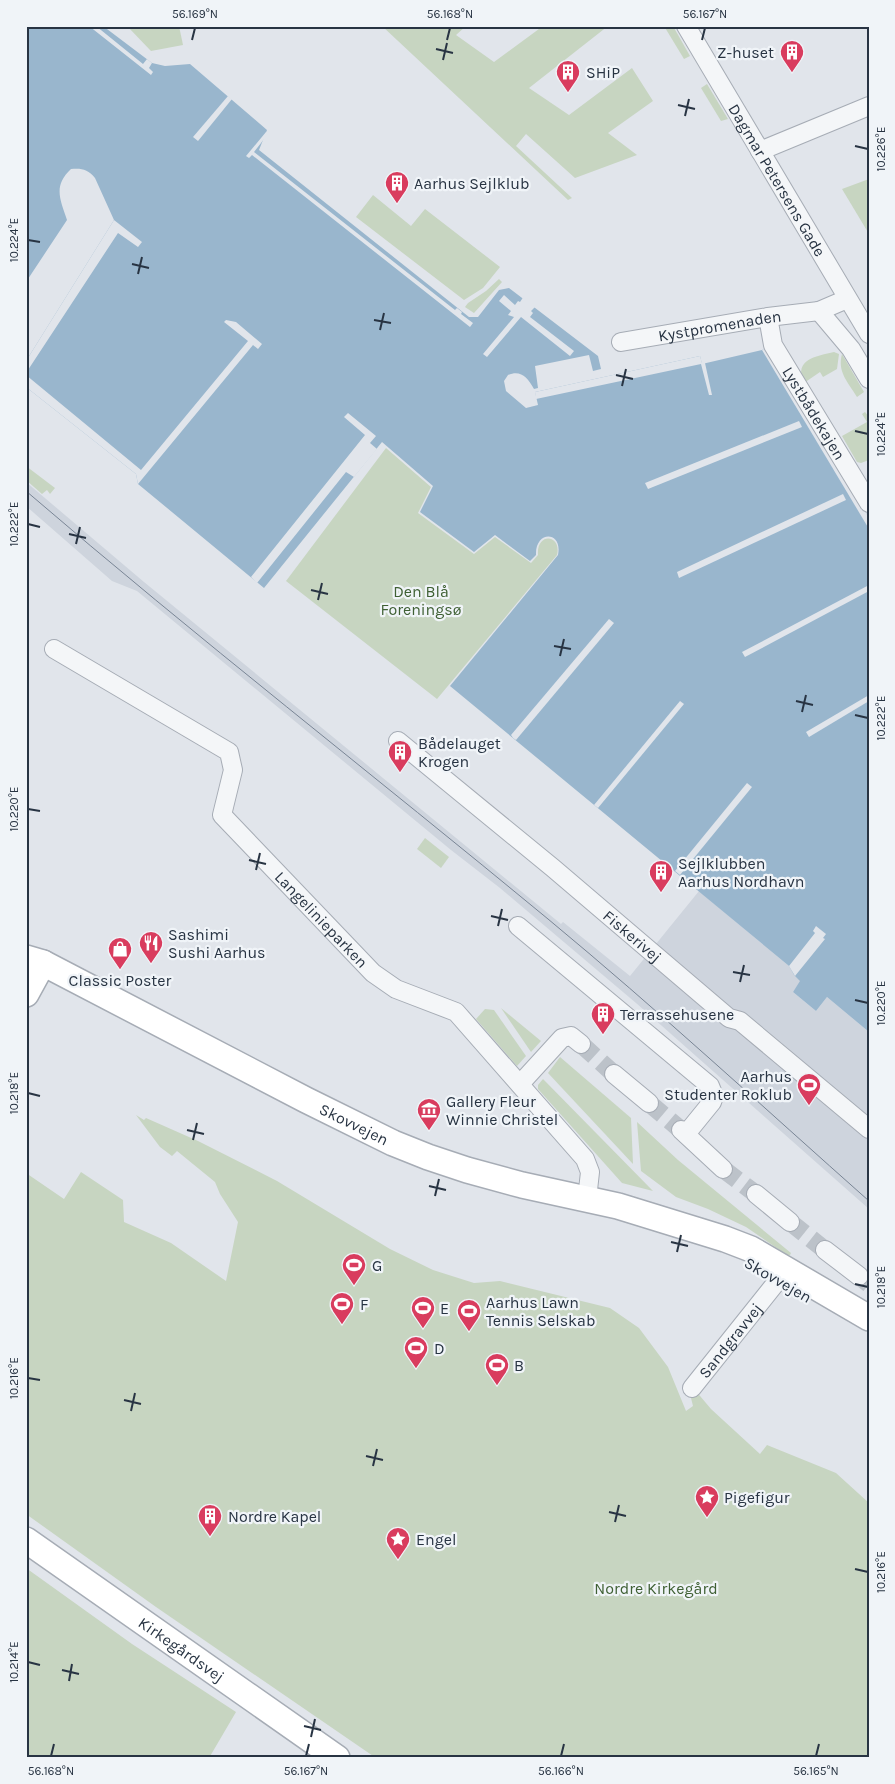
<svg xmlns="http://www.w3.org/2000/svg" width="895" height="1784" font-family="Karla,sans-serif">
<style>
.built{fill:#ced4dd}
.green{fill:#c7d5c1}
.water{fill:#99b6cd}
.pier{fill:#e1e5eb}
.lines{fill:none;stroke-linecap:round;stroke-linejoin:round}
.street-tunnel{stroke:#bcc2c9;stroke-width:18;stroke-dasharray:18 9;stroke-linecap:butt}
.street-casing{stroke:#a6acb5;stroke-width:20}
.secondary-casing{stroke:#a6acb5;stroke-width:28}
.street{stroke:#f4f6f8;stroke-width:18}
.secondary{stroke:#fff;stroke-width:25}
.tram{stroke:#798595;stroke-width:1}
.ticks{fill:none;stroke:#283443;stroke-width:2}
.labels{text-anchor:middle;dominant-baseline:central;stroke-width:4.5;stroke-linejoin:round;paint-order:stroke}
.poi-label{font-size:16px;fill:#283443;stroke:#f0f4f8;text-anchor:start}
.street-label{font-size:16px;fill:#283443;stroke:#f0f4f8}
.park-label{font-size:16px;fill:#3f6034;stroke:#f0f4f8}
.neatline{fill:none;stroke:#283443;stroke-width:2}
.ticks-label{font-size:12px;text-anchor:middle;fill:#283443}
</style>
<rect width="100%" height="100%" fill="#e1e5eb"/>
<path class="built" d="M26,482L144,582L561,924L563,922L630,976L699,891L789,966L794,975L801,981L793,992L816,1011L827,997L869,1032V1209L636,1003L500,888L451,850L137,591L112,581L26,506Z"/>
<g class="green">
<path d="M179,26L183,45L151,51L128,27Z"/>
<path d="M382,26H466L456,35L494,62L543,26H608L529,88L569,115L632,68L653,101L608,133L637,155L575,178L526,134L516,146L572,198L568,200Z"/>
<path d="M664,26H673L690,56L684,59Z"/>
<path d="M707,84L728,119L721,121L701,88Z"/>
<path d="M869,179V234L842,189Z"/>
<path d="M373,195L411,226L425,209L500,267L483,288L464,300L356,217Z"/>
<path d="M499,279L502,282L474,313L465,307L468,303L486,291Z"/>
<path d="M834,352L839,354L837,369L823,377L820,372L804,383C793,359 817,356 834,352Z"/>
<path d="M842,354L864,392L857,397C848,382 837,372 842,354Z"/>
<path d="M865,412L869,417V460L861,463L857,462L842,436L867,422L862,414Z"/>
<path d="M386,448L431,487L418,513L474,554L495,537L531,563L538,555C536,532 562,534 557,555L437,699L286,581Z"/>
<path d="M26,466L55,488L50,494L47,490L42,494L26,480Z"/>
<path d="M425,838L449,857L441,868L417,849Z"/>
<path d="M501,1008L541,1041L531,1052Z"/>
<path d="M485,1009L494,1010L526,1056L517,1066L476,1019Z"/>
<path d="M560,1057L631,1118L633,1164L548,1073Z"/>
<path d="M543,1079L653,1191L622,1183L538,1089V1085Z"/>
<path d="M136,1115L144,1120L146,1118L198,1141L277,1181L390,1249L433,1270L474,1283L500,1281L610,1308L639,1328L668,1367L686,1411L693,1406L691,1398L688,1396L695,1390L711,1409L760,1454L767,1445L836,1473L869,1503V1758H376L156,1607L26,1514V1173L64,1199L81,1172L123,1200L124,1222L171,1243L226,1281L238,1222L220,1194L215,1182L177,1151L172,1156L160,1147Z"/>
<path d="M637,1122L678,1160L791,1253L790,1255H787L746,1227L708,1209L676,1197L641,1171Z"/>
<path d="M26,1568L132,1644L236,1712L209,1758H26Z"/>
</g>
<path class="water" d="M26,26H103L152,63L165,66L190,64L267,130L259,150L469,317H478L499,290L509,288L598,356L601,369L593,371L589,355L535,366L538,388L534,389C527,377 521,370 508,375L504,381L506,391L526,408L538,405L535,392L700,356L702,364L762,350L767,347L869,518V1032L827,997L816,1011L793,992L800,981L794,975L789,966L450,686L558,555C563,531 535,530 536,555L530,561L495,535L474,552L420,512L433,486L382,442L264,588L138,484L136,474L26,387V361L114,220L95,178C88,169 81,168 71,169C53,186 60,199 67,220L26,282Z"/>
<g class="pier">
<path d="M89,26H96L143,64L147,59L152,63L149,68L153,72L151,75Z"/>
<path d="M228,96L232,99L198,141L193,137Z"/>
<path d="M266,132L268,134L254,152L455,310L457,308L462,312L461,314L473,323L470,327L252,155L249,158L246,156Z"/>
<path d="M114,220L142,242L138,247L118,233L26,373V361Z"/>
<path d="M504,295L515,305L518,301L520,302L524,296L536,306L531,311L533,313L530,317L574,351L570,356L521,317L487,357L483,354L514,317L508,315L511,311L499,301Z"/>
<path d="M226,320L236,322L262,344L258,349L253,345L138,484L136,474L26,387V375L141,470L248,341L224,322Z"/>
<path d="M767,347L869,518V529L762,350Z"/>
<path d="M700,356L702,363H705L712,395H709L701,364L536,399L535,392Z"/>
<path d="M348,413L376,436L370,443L377,449L354,477L346,472L257,583L251,577L365,435L344,417Z"/>
<path d="M799,421L802,427L648,489L645,483Z"/>
<path d="M843,494L846,500L679,578L677,572Z"/>
<path d="M869,585V591L745,657L742,652Z"/>
<path d="M609,619L614,623L516,740L513,738L511,735Z"/>
<path d="M869,695V701L809,737L806,732Z"/>
<path d="M680,701L684,704L598,808L594,805Z"/>
<path d="M747,783L752,787L680,875L675,871Z"/>
<path d="M816,926L826,934L823,938L825,939L795,976L789,966L815,933L813,931Z"/>
</g>
<g class="lines">
<g class="street-tunnel">
<path d="M581,1044L614,1074"/>
<path d="M649,1103L681,1130"/>
<path d="M723,1169L756,1194"/>
<path d="M790,1222L825,1250"/>
<path d="M859,1276L869,1284"/>
</g>
<g class="street-casing">
<g id="street">
<path id="s1" d="M686,26L869,334"/>
<path d="M760,151L869,106"/>
<path d="M819,311L851,349L869,379"/>
<path id="s2" d="M768,317L773,345L869,503"/>
<path id="s3" d="M621,342L768,317L819,311L847,299"/>
<path id="s4" d="M54,649L229,752L233,770L222,815L373,973L396,989L456,1012L585,1159L590,1172L587,1199"/>
<path id="s5" d="M398,741L553,868L729,1018L740,1021L869,1129"/>
<path d="M518,926L710,1086L714,1096L712,1102L686,1134"/>
<path d="M614,1074L649,1103"/>
<path d="M520,1084L562,1038L571,1036L581,1044"/>
<path d="M681,1130L723,1169"/>
<path d="M756,1194L790,1222"/>
<path d="M825,1250L859,1276"/>
<path id="s6" d="M692,1388L787,1269"/>
</g>
</g>
<g class="secondary-casing">
<g id="secondary">
<path id="s7" d="M26,958L43,963L306,1100L393,1143L428,1157L467,1170L522,1185L618,1206L725,1239L751,1249L869,1318"/>
<path d="M26,994L43,963"/>
<path id="s8" d="M26,1540L337,1758"/>
</g>
</g>
<use href="#street" class="street"/>
<use href="#secondary" class="secondary"/>
<path class="tram" d="M26,491C197,638 375,776 548,919C658,1010 763,1107 869,1201"/>
</g>
<path class="ticks" d="M192,40L195,28M447,40L450,28M702,40L705,28M436,49L453,53M443,60L447,43M678,105L695,109M685,116L689,99M855,146L868,149M28,240L40,242M132,264L149,268M138,274L142,257M374,320L391,323M380,330L384,313M616,375L633,379M622,386L626,369M855,431L868,434M28,524L40,527M69,534L86,538M76,544L80,527M311,590L328,594M318,600L322,583M554,646L571,649M560,656L564,639M796,701L813,705M802,712L806,695M855,715L868,718M28,809L40,811M249,860L266,864M256,870L260,853M491,916L508,920M498,926L502,909M733,972L750,975M740,982L744,965M855,1000L868,1003M28,1093L40,1096M187,1130L204,1134M193,1140L197,1123M429,1186L446,1190M435,1196L439,1179M671,1242L688,1246M677,1252L681,1235M855,1284L868,1287M28,1378L40,1380M124,1400L141,1404M131,1411L135,1393M366,1456L383,1460M373,1466L377,1449M609,1512L626,1516M615,1522L619,1505M855,1569L868,1572M28,1662L40,1665M62,1670L79,1674M69,1681L72,1664M304,1726L321,1730M311,1737L315,1719M51,1756L54,1744M306,1756L309,1744M561,1756L564,1744M816,1756L819,1744"/>
<defs>
<g id="building-pin" transform="scale(1.25)"><path d="M0 17L-7.5 6A9.5 9.5 0 1 1 7.5 6Z" fill="#d93c5e" stroke="#f0f4f8"/><path d="M-4-6H4V6H1V3H-1V6H-4ZM-2.5-4.3h1.7v1.8h-1.7ZM.8-4.3h1.7v1.8H.8ZM-2.5-1h1.7V.8h-1.7ZM.8-1h1.7V.8H.8Z" fill="#fff"/></g>
<g id="restaurant-pin" transform="scale(1.25)"><path d="M0 17L-7.5 6A9.5 9.5 0 1 1 7.5 6Z" fill="#d93c5e" stroke="#f0f4f8"/><path d="M-5-6h1v4h1v-4h1v4h1v-4h1v5L-1.5 .5V6h-2V.5L-5-1ZM5-6V6H3V1.5H1.5Q1.5-4 5-6Z" fill="#fff"/></g>
<g id="shop-pin" transform="scale(1.25)"><path d="M0 17L-7.5 6A9.5 9.5 0 1 1 7.5 6Z" fill="#d93c5e" stroke="#f0f4f8"/><path d="M-5-2.5h2.3a2.7 3.5 0 0 1 5.4 0H5L5.5 6h-11ZM-1.5-2.5h3a1.5 2.3 0 0 0-3 0Z" fill="#fff"/></g>
<g id="stadium-pin" transform="scale(1.25)"><path d="M0 17L-7.5 6A9.5 9.5 0 1 1 7.5 6Z" fill="#d93c5e" stroke="#f0f4f8"/><path d="M0-5a6.5 5 0 1 0 0 10a6.5 5 0 1 0 0-10ZM-3.5-1.8h7v3.6h-7Z" fill="#fff"/></g>
<g id="museum-pin" transform="scale(1.25)"><path d="M0 17L-7.5 6A9.5 9.5 0 1 1 7.5 6Z" fill="#d93c5e" stroke="#f0f4f8"/><path d="M0-6L6-3V-2H-6V-3ZM-5-1h2V3h-2ZM-1-1h2V3h-2ZM3-1h2V3H3ZM-6 4H6V6H-6Z" fill="#fff"/></g>
<g id="sight-pin" transform="scale(1.25)"><path d="M0 17L-7.5 6A9.5 9.5 0 1 1 7.5 6Z" fill="#d93c5e" stroke="#f0f4f8"/><path d="M0-6L1.8-2.2L6-1.7L2.9 1.2L3.7 5.4L0 3.3L-3.7 5.4L-2.9 1.2L-6-1.7L-1.8-2.2Z" fill="#fff"/></g>
</defs>
<g fill-rule="evenodd">
<use href="#building-pin" x="792" y="52"/>
<use href="#building-pin" x="568" y="72"/>
<use href="#building-pin" x="397" y="183"/>
<use href="#building-pin" x="400" y="752"/>
<use href="#building-pin" x="661" y="872"/>
<use href="#restaurant-pin" x="151" y="943"/>
<use href="#shop-pin" x="120" y="949"/>
<use href="#building-pin" x="603" y="1014"/>
<use href="#stadium-pin" x="809" y="1085"/>
<use href="#museum-pin" x="429" y="1110"/>
<use href="#stadium-pin" x="354" y="1265"/>
<use href="#stadium-pin" x="342" y="1304"/>
<use href="#stadium-pin" x="423" y="1308"/>
<use href="#stadium-pin" x="469" y="1311"/>
<use href="#stadium-pin" x="416" y="1348"/>
<use href="#stadium-pin" x="497" y="1365"/>
<use href="#sight-pin" x="707" y="1497"/>
<use href="#building-pin" x="210" y="1516"/>
<use href="#sight-pin" x="398" y="1539"/>
</g>
<g class="labels">
<g class="poi-label">
<text x="774" y="52" text-anchor="end">Z-huset</text>
<text x="586" y="72">SHiP</text>
<text x="414" y="183">Aarhus Sejlklub</text>
<text x="418" y="743">Bådelauget<tspan x="418" dy="18">Krogen</tspan></text>
<text x="678" y="863">Sejlklubben<tspan x="678" dy="18">Aarhus Nordhavn</tspan></text>
<text x="168" y="934">Sashimi<tspan x="168" dy="18">Sushi Aarhus</tspan></text>
<text x="120" y="980" text-anchor="middle">Classic Poster</text>
<text x="620" y="1014">Terrassehusene</text>
<text x="792" y="1076" text-anchor="end">Aarhus<tspan x="792" dy="18">Studenter Roklub</tspan></text>
<text x="446" y="1101">Gallery Fleur<tspan x="446" dy="18">Winnie Christel</tspan></text>
<text x="372" y="1265">G</text>
<text x="486" y="1302">Aarhus Lawn<tspan x="486" dy="18">Tennis Selskab</tspan></text>
<text x="360" y="1304">F</text>
<text x="440" y="1308">E</text>
<text x="434" y="1348">D</text>
<text x="514" y="1365">B</text>
<text x="724" y="1497">Pigefigur</text>
<text x="228" y="1516">Nordre Kapel</text>
<text x="416" y="1539">Engel</text>
</g>
<g class="street-label">
<text stroke="none"><textPath href="#s1" startOffset="179">Dagmar Petersens Gade</textPath></text>
<text stroke="none"><textPath href="#s3" startOffset="100">Kystpromenaden</textPath></text>
<text stroke="none"><textPath href="#s2" startOffset="108">Lystbådekajen</textPath></text>
<text stroke="none"><textPath href="#s4" startOffset="412">Langelinieparken</textPath></text>
<text stroke="none"><textPath href="#s5" startOffset="305">Fiskerivej</textPath></text>
<text stroke="none"><textPath href="#s7" startOffset="368">Skovvejen</textPath></text>
<text transform="translate(778 1280) rotate(30)">Skovvejen</text>
<text stroke="none"><textPath href="#s6" startOffset="61">Sandgravvej</textPath></text>
<text stroke="none"><textPath href="#s8" startOffset="190">Kirkegårdsvej</textPath></text>
</g>
<g class="park-label">
<text x="421" y="591">Den Blå<tspan x="421" dy="18">Foreningsø</tspan></text>
<text x="656" y="1588">Nordre Kirkegård</text>
</g>
</g>
<rect width="895" height="1784" fill="none" stroke="#f0f4f8" stroke-width="55"/>
<rect x="28" y="28" width="840" height="1728" class="neatline"/>
<g class="ticks-label">
<text x="195" y="18">56.169°N</text>
<text x="450" y="18">56.168°N</text>
<text x="705" y="18">56.167°N</text>
<text transform="translate(881 149) rotate(-90)" y="4">10.226°E</text>
<text transform="translate(14 240) rotate(-90)" y="4">10.224°E</text>
<text transform="translate(881 434) rotate(-90)" y="4">10.224°E</text>
<text transform="translate(14 524) rotate(-90)" y="4">10.222°E</text>
<text transform="translate(881 718) rotate(-90)" y="4">10.222°E</text>
<text transform="translate(14 809) rotate(-90)" y="4">10.220°E</text>
<text transform="translate(881 1003) rotate(-90)" y="4">10.220°E</text>
<text transform="translate(14 1093) rotate(-90)" y="4">10.218°E</text>
<text transform="translate(881 1287) rotate(-90)" y="4">10.218°E</text>
<text transform="translate(14 1378) rotate(-90)" y="4">10.216°E</text>
<text transform="translate(881 1572) rotate(-90)" y="4">10.216°E</text>
<text transform="translate(14 1662) rotate(-90)" y="4">10.214°E</text>
<text x="51" y="1775">56.168°N</text>
<text x="306" y="1775">56.167°N</text>
<text x="561" y="1775">56.166°N</text>
<text x="816" y="1775">56.165°N</text>
</g>
</svg>
